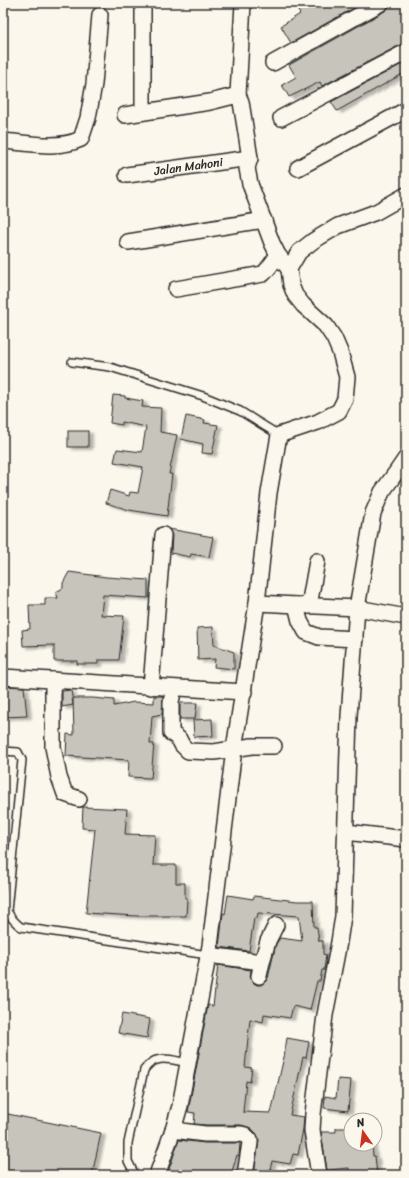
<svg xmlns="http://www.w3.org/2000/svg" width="409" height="1178" font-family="Sriracha,sans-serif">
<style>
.building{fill:#c7c4bc;stroke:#2b2b2b;filter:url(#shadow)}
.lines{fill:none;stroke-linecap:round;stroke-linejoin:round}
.lane-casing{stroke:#2b2b2b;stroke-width:10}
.street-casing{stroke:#2b2b2b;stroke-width:18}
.lane{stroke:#fbf7ec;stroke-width:7}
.street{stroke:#fbf7ec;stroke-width:15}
.labels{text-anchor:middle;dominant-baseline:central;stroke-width:3;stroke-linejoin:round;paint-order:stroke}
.street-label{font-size:12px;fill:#2b2b2b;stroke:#fbf7ec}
</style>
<defs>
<filter id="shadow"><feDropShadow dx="4.5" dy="2.5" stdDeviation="1" flood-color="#0004"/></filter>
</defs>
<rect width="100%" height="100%" fill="#fbf7ec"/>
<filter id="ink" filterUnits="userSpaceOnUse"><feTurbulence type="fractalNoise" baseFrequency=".025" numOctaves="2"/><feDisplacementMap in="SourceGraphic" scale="8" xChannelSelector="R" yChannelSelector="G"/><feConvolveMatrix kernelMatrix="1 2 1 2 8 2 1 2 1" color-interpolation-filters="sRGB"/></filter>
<g filter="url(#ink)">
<g class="building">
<path d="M293,3H360L361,4L291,43L281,26L300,14Z"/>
<path d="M390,3H406V16L402,18L406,24V43L402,44L322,86L320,82L289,97L282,85L296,77L289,65L385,11L389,7Z"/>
<path d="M406,62V72L337,111L331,102Z"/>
<path d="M113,395L125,396V398L143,401L142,407L161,408L160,432L177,435L169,474H172L167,516L129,510L106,503L110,490L129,496L130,492L138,493L143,467L114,462L117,449L142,452L146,427L122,422V425L110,423Z"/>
<path d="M186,416L205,420L204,423L218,425L212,454L202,453L203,444L181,439Z"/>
<rect x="68" y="431" width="20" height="16"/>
<path d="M169,529L213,537L209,557L191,554L190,557L171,553L172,535Z"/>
<path d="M69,572L106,577L148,580V598L103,595L101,615L124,616L119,660H98V664H77V661H54V645L23,646L22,630L30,629L29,605H45V598H58L56,592L63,588V583Z"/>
<path d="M213,627L214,645L234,652V669L214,667L215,659L198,660L197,628Z"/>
<path d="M3,686L24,687L27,716L3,717Z"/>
<path d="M71,690L73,705L62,707V691Z"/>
<path d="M154,696H163L162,714L152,716L150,744H154L151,778L128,777L129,760L66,756L67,734L74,735L73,698H93L114,700V706L134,702L154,703Z"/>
<path d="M180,703H197L195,719H180Z"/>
<path d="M212,719L213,736L194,737L193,720Z"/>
<path d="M83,807L127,809L125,834L155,835L153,865H176V883H185V898H187L186,916H137L86,913L95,829L82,828Z"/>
<path d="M228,895L253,899L254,896L297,901H313L314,927H317L319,941H323V954L326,955L324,970H322L320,981H317L310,1010L293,1006L290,1018L264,1014L263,1022L250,1019L245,1067L252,1068L250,1082L246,1081L243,1112L271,1113L284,1057L287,1038L309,1042L306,1058L303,1057L290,1115L304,1117L303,1129L298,1155L293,1154L290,1164L272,1161L269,1175H254L259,1140L257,1134L251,1128L241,1125H206L194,1124L195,1113L188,1112L208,1005L213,1006L218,965L251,970L250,978L253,982L257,985H261L265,982L268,978L276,944L280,938L302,941L299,916L258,913L257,918H254L249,951L219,947L223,913L225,914Z"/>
<path d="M122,1014L150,1019L147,1038L118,1033Z"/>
<path d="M338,1079L351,1080L348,1111L324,1108L325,1096L336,1098Z"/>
<path d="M3,1113L101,1133L92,1175H3Z"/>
<path d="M336,1128H351V1144H372L373,1156H375L377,1175H353L352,1172L349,1173V1168L327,1170L321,1132H336Z"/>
<path d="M179,1140L205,1143H240L239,1156L237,1155L231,1175H206L191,1170L189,1175H167Z"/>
</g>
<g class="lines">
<g class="lane-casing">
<g id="lane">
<path d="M72,362L110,367L203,396L240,411L279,435"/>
<path d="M3,751L18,752L22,760L7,911C11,918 14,922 21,927L208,955"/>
<path d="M135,1175L128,1161V1143L144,1070C155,1053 171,1060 188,1063"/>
</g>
</g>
<g class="street-casing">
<g id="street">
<path d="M143,3V112"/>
<path d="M273,63L381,3"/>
<path d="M238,95L243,3"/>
<path d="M125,115L210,102L238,95L241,102L250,158L247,168L250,184L272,243L278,255L289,269"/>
<path d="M281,118L406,52"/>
<path d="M3,141C28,143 57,150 81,139L88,118L94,84L100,15"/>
<path d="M298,168L406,110"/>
<path id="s1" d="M127,175L250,158"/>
<path d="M128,242L264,220"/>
<path d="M176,289L263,274C269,269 273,261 278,255"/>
<path d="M257,603L357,608L406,617"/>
<path d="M296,605L300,621L306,632L319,637L355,639"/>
<path d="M309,606L317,561"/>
<path d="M3,677L244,692"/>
<path d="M53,680V747L59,777L65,794L79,799"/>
<path d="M151,687L163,535"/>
<path d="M174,688L171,702V733L179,739L182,745L188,751L214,752L252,746H274"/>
<path d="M346,832L406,839"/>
<path d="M208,955L262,962L259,976"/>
<path d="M262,962L268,941L276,925"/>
<path d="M173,1130L205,1134H241L245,1135L250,1140V1143L245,1175"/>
<path d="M157,1175L173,1130L180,1106L210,946L234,749L257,603L269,493L279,435L318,422L339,411L345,399L347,377L340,352L334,338L326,326L303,305L295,295L291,285L289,269L299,252L313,241L338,226L376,212L406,195"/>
<path d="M319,1175L312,1130L313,1114L325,1015L339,942L343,916L349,716L357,608L373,513L382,492L395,474L406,458"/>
</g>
</g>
<use href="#lane" class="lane"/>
<use href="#street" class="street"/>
</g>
</g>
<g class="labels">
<g class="street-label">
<text stroke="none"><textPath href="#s1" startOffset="62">Jalan Mahoni</textPath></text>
</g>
</g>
<rect width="409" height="1178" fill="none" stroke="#fbf7ec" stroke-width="16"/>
<rect x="8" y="8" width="393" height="1162" fill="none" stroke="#2b2b2b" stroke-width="1.5" filter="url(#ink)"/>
<g transform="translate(363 1132) rotate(346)"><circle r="19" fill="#fbf7ec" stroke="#a8a59f"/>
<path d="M0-3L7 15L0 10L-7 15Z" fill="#c8321e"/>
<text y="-6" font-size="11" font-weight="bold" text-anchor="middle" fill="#2b2b2b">N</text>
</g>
</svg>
